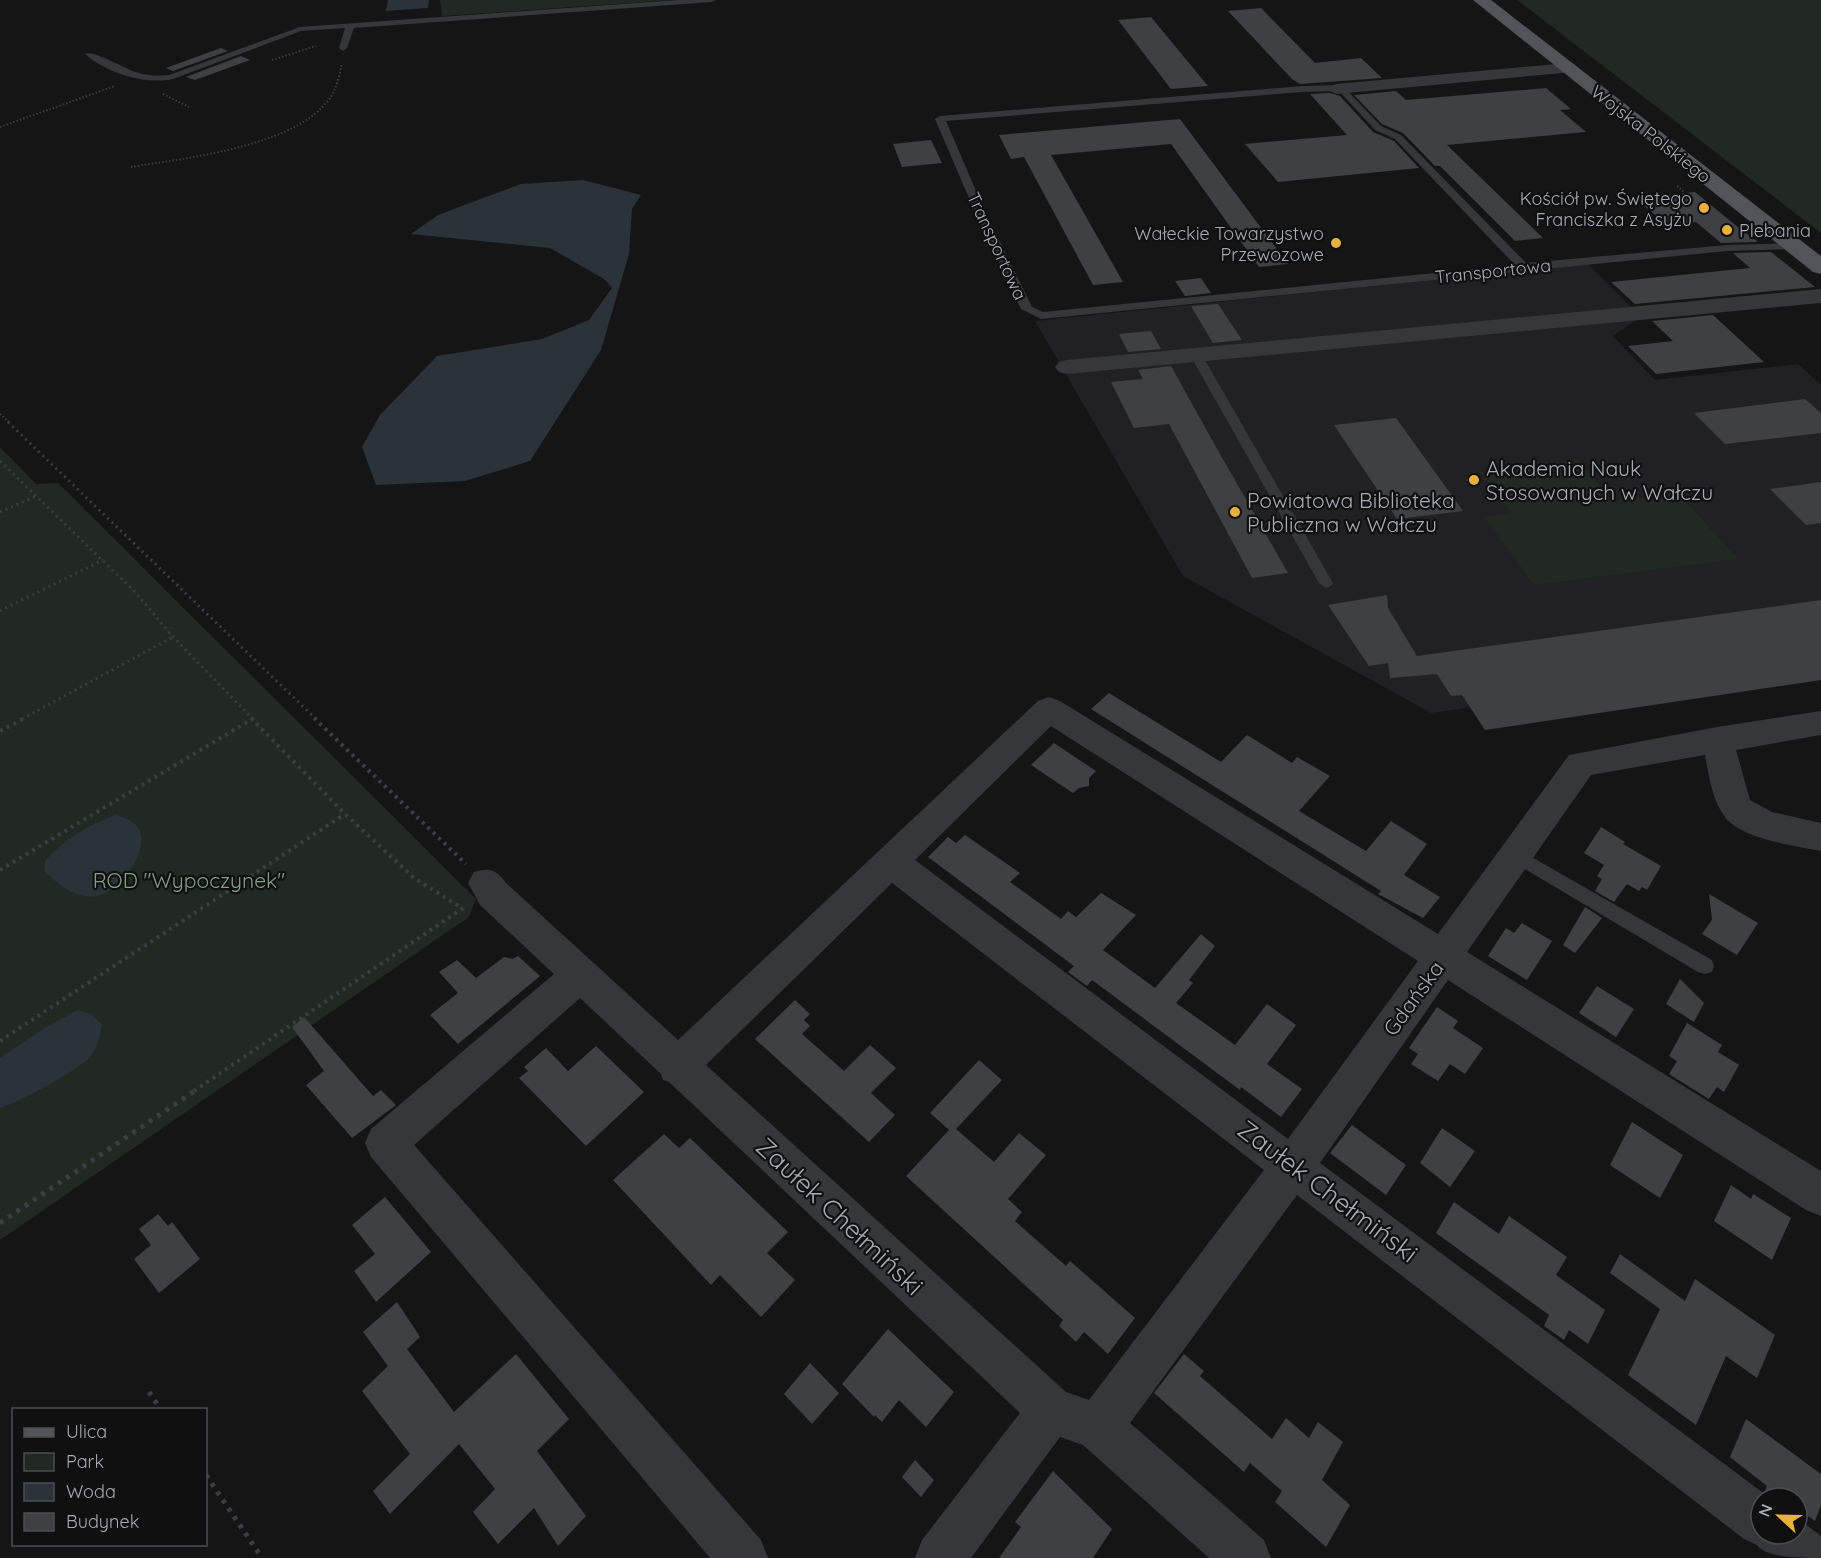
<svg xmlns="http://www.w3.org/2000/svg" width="1821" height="1558" font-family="Quicksand,sans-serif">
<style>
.built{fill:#212123}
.green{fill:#212922}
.water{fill:#2b333a}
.building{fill:#3f4043}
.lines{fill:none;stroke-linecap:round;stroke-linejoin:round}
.path-far3{stroke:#3c3e42;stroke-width:2;stroke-dasharray:1.5 2;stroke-linecap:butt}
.path-far2{stroke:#3c3e42;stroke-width:3;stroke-dasharray:2 4;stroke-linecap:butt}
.path-far1{stroke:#3c3e42;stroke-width:4;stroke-dasharray:3 4.5;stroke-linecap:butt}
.path{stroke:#3c3e42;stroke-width:5;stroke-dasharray:4 6;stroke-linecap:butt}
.lane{fill:#36373b;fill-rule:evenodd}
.street{fill:#36373b;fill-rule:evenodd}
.primary{fill:#52545a;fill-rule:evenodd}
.poi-dot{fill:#e9b13a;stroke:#101011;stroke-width:2}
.labels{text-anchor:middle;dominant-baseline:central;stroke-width:4.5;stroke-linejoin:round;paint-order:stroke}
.far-street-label{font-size:18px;fill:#a7abb6;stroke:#101011}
.far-poi-label{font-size:18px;fill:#a7abb6;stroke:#101011;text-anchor:end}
.poi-label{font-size:21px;fill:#a7abb6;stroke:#101011;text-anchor:start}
.park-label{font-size:21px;fill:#7fa082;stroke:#101011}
.street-label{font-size:21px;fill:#a7abb6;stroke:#101011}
.near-street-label{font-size:26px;fill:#a7abb6;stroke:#101011}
</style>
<rect width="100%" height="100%" fill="#151516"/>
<path class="built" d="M1588,264L1641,317L1613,336L1655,380L1798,364L1821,385V656L1431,713L1183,576L1035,321Z"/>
<g class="green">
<path d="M440,0H672L442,16Z"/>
<path d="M1517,0H1821V233Z"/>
<path d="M0,447L36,484L58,483L476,899L469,917L0,1240Z"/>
<path d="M1578,460L1613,501L1678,493L1738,559L1534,585L1484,517L1512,513L1480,472Z"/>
</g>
<g class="water">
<path d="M388,0H429L428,8L386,11Z"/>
<path d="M583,180L641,195L632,209L629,254L601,350L530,461L465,481L376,485L362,447L380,415L437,356L542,339L589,320L612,288L604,279L550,248L411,234L438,215L521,184Z"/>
<path d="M116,815C124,818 134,820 139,829C151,851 118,892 97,896C77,900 57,884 45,871V861C63,840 90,824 116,815Z"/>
<path d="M78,1010L93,1015L102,1025C99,1037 97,1052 87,1060C72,1073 20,1102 0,1108V1058L46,1027Z"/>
</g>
<g class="building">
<path d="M1261,8L1315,63L1361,58L1382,78L1300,84L1292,79L1228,11Z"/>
<path d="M1151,17L1208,86L1171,89L1118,20Z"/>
<path d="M221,48L228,51L173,71L166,68Z"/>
<path d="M241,56L250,60L195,80L186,77Z"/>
<path d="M1546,88L1571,109L1560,110L1586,132L1447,145L1543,238L1515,241L1440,166H1435L1403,133L1382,124L1354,95L1396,91L1406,100Z"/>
<path d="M1330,93L1340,96L1373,132L1394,141L1419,168L1278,182L1245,144L1347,135L1310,94Z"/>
<path d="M1180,119L1288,264L1259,267L1171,144L1051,155L1123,282L1093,285L1024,157L1011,159L999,135Z"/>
<path d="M931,140L942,163L902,167L893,144Z"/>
<path d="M1695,192L1734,224L1758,242L1721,243L1696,222L1668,226L1635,198Z"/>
<path d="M1771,252L1815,287L1635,304L1611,282L1750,268L1733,253Z"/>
<path d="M1201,278L1211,293L1185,296L1175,281Z"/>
<path d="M1218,304L1242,340L1213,343L1191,306Z"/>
<path d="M1713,315L1764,362L1656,374L1628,346L1673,341L1652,321Z"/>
<path d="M1151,331L1161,349L1128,352L1119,334Z"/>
<path d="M1171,366L1216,447L1288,573L1252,578L1169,424L1134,428L1111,382L1143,379L1138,370Z"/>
<path d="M1805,399L1821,413V433L1725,444L1694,413Z"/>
<path d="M1396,418L1463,511L1397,519L1334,425Z"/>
<path d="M1821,482V523L1806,525L1770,489Z"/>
<path d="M1387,595L1388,608L1417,656L1821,600V680L1485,730L1462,695L1451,696L1437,674L1390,678L1388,663L1369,666L1328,605Z"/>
<path d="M1109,693L1221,762L1247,735L1292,763L1297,757L1330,776L1299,811L1366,851L1391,821L1405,830L1427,844L1404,875L1440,897L1423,918L1378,894L1381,891L1091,709Z"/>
<path d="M1054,743L1096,771L1089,778V786L1079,788L1073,793L1031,765Z"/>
<path d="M1601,827L1625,842L1623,844L1661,866L1647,890L1642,887L1639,891L1627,884L1614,902L1595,891L1602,879L1597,876L1604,865L1584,853Z"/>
<path d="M965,835L1020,873L1010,882L1061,919L1068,911L1076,917L1101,893L1136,915L1103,950L1155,988L1201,934L1215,946L1189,980L1193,983L1176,1003L1235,1045L1267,1004L1296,1025L1267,1064L1302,1089L1281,1117L1241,1087L1240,1090L1092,980L1087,986L1068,972L1074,966L928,857L948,837L956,843Z"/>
<path d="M1709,894L1758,923L1737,955L1702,934L1712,920Z"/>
<path d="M1585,907L1602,918L1575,953L1563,945Z"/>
<path d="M1522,923L1552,941L1527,980L1488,956L1506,928L1514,933Z"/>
<path d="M518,956L540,976L458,1044L430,1015L458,993L439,972L457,960L476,978L504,957L513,959Z"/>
<path d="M1680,979L1704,1003L1694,1022L1666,1004Z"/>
<path d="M1597,986L1634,1009L1616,1037L1579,1013Z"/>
<path d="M795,1000L810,1014L804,1020L810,1026L802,1034L844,1071L870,1045L896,1068L871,1093L895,1115L869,1142L755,1039Z"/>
<path d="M1437,1007L1458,1021L1453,1028L1483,1048L1465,1074L1450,1064L1438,1081L1411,1064L1418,1054L1409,1048Z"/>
<path d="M304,1017L373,1096L381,1090L396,1105L352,1138L306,1085L324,1071L292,1027Z"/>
<path d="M1687,1023L1722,1045L1718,1052L1739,1065L1724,1092L1717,1087L1709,1099L1669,1074L1677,1061L1669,1056Z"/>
<path d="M596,1046L644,1092L586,1146L519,1078L528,1071L524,1067L546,1048L568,1071Z"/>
<path d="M979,1060L1002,1080L956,1129L994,1162L1019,1133L1046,1155L1008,1199L1022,1212L1015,1221L1066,1266L1070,1261L1135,1318L1108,1354L1084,1332L1076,1342L1059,1326L1063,1320L906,1176L949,1130L930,1113Z"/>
<path d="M1632,1122L1683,1155L1660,1198L1610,1165Z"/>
<path d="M1352,1125L1406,1165L1386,1195L1330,1153Z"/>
<path d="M1442,1128L1475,1151L1450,1187L1420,1163Z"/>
<path d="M664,1134L679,1148L690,1138L788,1232L767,1253L795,1280L761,1317L720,1275L711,1285L613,1180Z"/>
<path d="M1731,1185L1751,1199L1753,1194L1791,1218L1772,1260L1714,1221Z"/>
<path d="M385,1197L431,1252L376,1302L354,1271L375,1254L352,1225Z"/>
<path d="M1454,1202L1499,1234L1509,1216L1567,1257L1556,1275L1605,1310L1588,1344L1569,1330L1564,1340L1544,1326L1549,1315L1436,1233Z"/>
<path d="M158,1214L168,1226L172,1222L200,1259L159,1293L134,1259L151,1245L139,1229Z"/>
<path d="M1620,1254L1685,1301L1695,1279L1775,1335L1757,1378L1726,1356L1696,1425L1628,1375L1660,1309L1610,1273Z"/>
<path d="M397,1302L420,1337L407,1349L454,1412L516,1354L569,1419L537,1451L586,1516L558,1546L534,1508L498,1544L473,1512L495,1489L459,1444L390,1514L373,1491L410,1454L362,1391L388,1366L363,1332Z"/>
<path d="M888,1329L954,1392L926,1427L899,1400L882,1422L875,1415L874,1417L842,1384Z"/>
<path d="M1184,1354L1204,1371L1200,1376L1272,1439L1286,1418L1309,1438L1318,1422L1343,1442L1322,1480L1350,1505L1326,1547L1275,1502L1282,1491L1250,1463L1244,1472L1154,1393Z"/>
<path d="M810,1363L839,1393L812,1424L784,1394Z"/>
<path d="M1746,1419L1821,1474V1505L1815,1521L1797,1508V1498H1772L1765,1491L1767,1486L1730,1457Z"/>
<path d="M915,1460L934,1480L921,1497L902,1477Z"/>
<path d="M1053,1471L1112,1529L1093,1558H999L1021,1527L1015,1522Z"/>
</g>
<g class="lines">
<g class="path-far3">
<path d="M272,60L316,46"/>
<path d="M163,94L189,107"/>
<path d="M0,127L115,86"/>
<path d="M131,167C185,158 307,146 334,91C338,83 340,72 342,64"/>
<path d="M1677,186L1685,193"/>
<path d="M0,414L10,423"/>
</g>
<g class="path-far2">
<path d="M8,422L316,719"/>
<path d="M0,461L136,593L173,637L253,719"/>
<path d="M0,512L36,496"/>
<path d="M0,611L103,560"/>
<path d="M22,719L173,637"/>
</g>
<g class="path-far1">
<path d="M251,718L345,814L414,878L462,908"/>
<path d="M314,718L466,864"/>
<path d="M0,731L25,718"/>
<path d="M0,870L254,718"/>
<path d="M0,1041L345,814"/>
<path d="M194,1091L463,908"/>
</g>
<g class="path">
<path d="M0,1223L196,1090"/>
<path d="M149,1392L161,1410"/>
<path d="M206,1475L262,1558"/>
</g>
<g class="lane">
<path d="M678,0H716L712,2L354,28L347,48L343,51L339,48L345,28L301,31L173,79C144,85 107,73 85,54C93,49 126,70 139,73C149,76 158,76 169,75L300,27Z"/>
<path d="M1342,85L1381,126L1401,135L1526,263L1727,245L1794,243L1799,246L1794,249L1727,251L1041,319L1021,309L972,205L935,119L940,116L1302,86ZM1339,91L1375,130L1395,139L1515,265L1043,312L1032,307L982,205L946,121L1302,92Z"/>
<path d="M1196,351L1202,355L1333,583L1331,586L1326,588L1319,583L1190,355Z"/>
<path d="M1514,847L1712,960L1714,966L1712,972L1705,974L1698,972L1508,859L1505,854L1508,849Z"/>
</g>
<g class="street">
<path d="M1568,63L1574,64L1577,68L1574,72L1336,94L1327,89L1336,84Z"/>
<path d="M1821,289V303L1067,374L1059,372L1055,367L1059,362L1067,360Z"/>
<path d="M1049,697L1060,701L1438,934L1569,755L1717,727L1821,711V735L1736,750L1750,800L1772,812L1821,823V851C1796,846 1741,839 1725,817C1712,800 1709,776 1705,755L1591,775L1467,952L1821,1171V1216L1806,1210L1448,980L1320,1163L1770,1498H1761V1534H1797V1518L1821,1536V1558C1802,1558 1765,1558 1757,1545L1744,1539L1297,1195L1130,1423L1264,1540L1271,1558H1209L1083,1445L1060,1437L971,1558H915L922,1540L1020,1413L669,1082L663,1080L661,1074L580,998L414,1145L761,1540L768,1558H710L371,1157L365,1143L371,1129L554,974L480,905L468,883L474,872C489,867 497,870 506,883L678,1040L1038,701ZM1051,726L1418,961L1288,1139L915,860ZM892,883L1264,1170L1089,1400L1066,1392L706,1065Z"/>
</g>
<path class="primary" d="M1473,0H1491L1821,256V274L1813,272Z"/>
</g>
<g class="poi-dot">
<circle cx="1704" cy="208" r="6"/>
<circle cx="1727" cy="230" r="6"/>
<circle cx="1336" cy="243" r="6"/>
<circle cx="1474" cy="480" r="6"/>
<circle cx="1235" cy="512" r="6"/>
</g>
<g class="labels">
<g class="far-street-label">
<text transform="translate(1651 134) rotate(38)">Wojska Polskiego</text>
<text transform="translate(997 246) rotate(65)">Transportowa</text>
<text transform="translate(1493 271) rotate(-6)">Transportowa</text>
</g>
<g class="far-poi-label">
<text x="1692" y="198">Kościół pw. Świętego<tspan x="1692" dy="21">Franciszka z Asyżu</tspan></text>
<text x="1739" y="230" text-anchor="start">Plebania</text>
<text x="1324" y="233">Wałeckie Towarzystwo<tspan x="1324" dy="21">Przewozowe</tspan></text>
</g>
<g class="poi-label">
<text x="1486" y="468">Akademia Nauk<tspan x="1486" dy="24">Stosowanych w Wałczu</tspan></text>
<text x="1247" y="500">Powiatowa Biblioteka<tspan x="1247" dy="24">Publiczna w Wałczu</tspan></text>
</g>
<g class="park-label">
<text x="189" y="880">ROD "Wypoczynek"</text>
</g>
<g class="street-label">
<text transform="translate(1413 998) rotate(-54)">Gdańska</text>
</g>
<g class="near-street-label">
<text transform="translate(1328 1191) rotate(37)">Zaułek Chełmiński</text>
<text transform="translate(840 1216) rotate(43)">Zaułek Chełmiński</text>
</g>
</g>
<rect x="12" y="1408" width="195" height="138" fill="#101011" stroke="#4c4e53" stroke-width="1.5"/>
<rect x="24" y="1428" width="30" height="9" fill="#52545a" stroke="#4c4e53" stroke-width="1.5"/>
<text x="66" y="1438" font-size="18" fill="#a7abb6">Ulica</text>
<rect x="24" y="1453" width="30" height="18" fill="#212922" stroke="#4c4e53" stroke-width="1.5"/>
<text x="66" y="1468" font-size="18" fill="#a7abb6">Park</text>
<rect x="24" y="1483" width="30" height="18" fill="#2b333a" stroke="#4c4e53" stroke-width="1.5"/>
<text x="66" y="1498" font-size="18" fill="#a7abb6">Woda</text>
<rect x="24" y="1513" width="30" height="18" fill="#3f4043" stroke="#4c4e53" stroke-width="1.5"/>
<text x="66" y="1528" font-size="18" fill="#a7abb6">Budynek</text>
<g transform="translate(1779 1516) rotate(292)"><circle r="28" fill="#101011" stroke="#4c4e53" stroke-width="1.5"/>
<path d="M0-4.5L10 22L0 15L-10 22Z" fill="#e9b13a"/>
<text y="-9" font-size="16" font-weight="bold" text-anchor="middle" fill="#a7abb6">N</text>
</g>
</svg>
